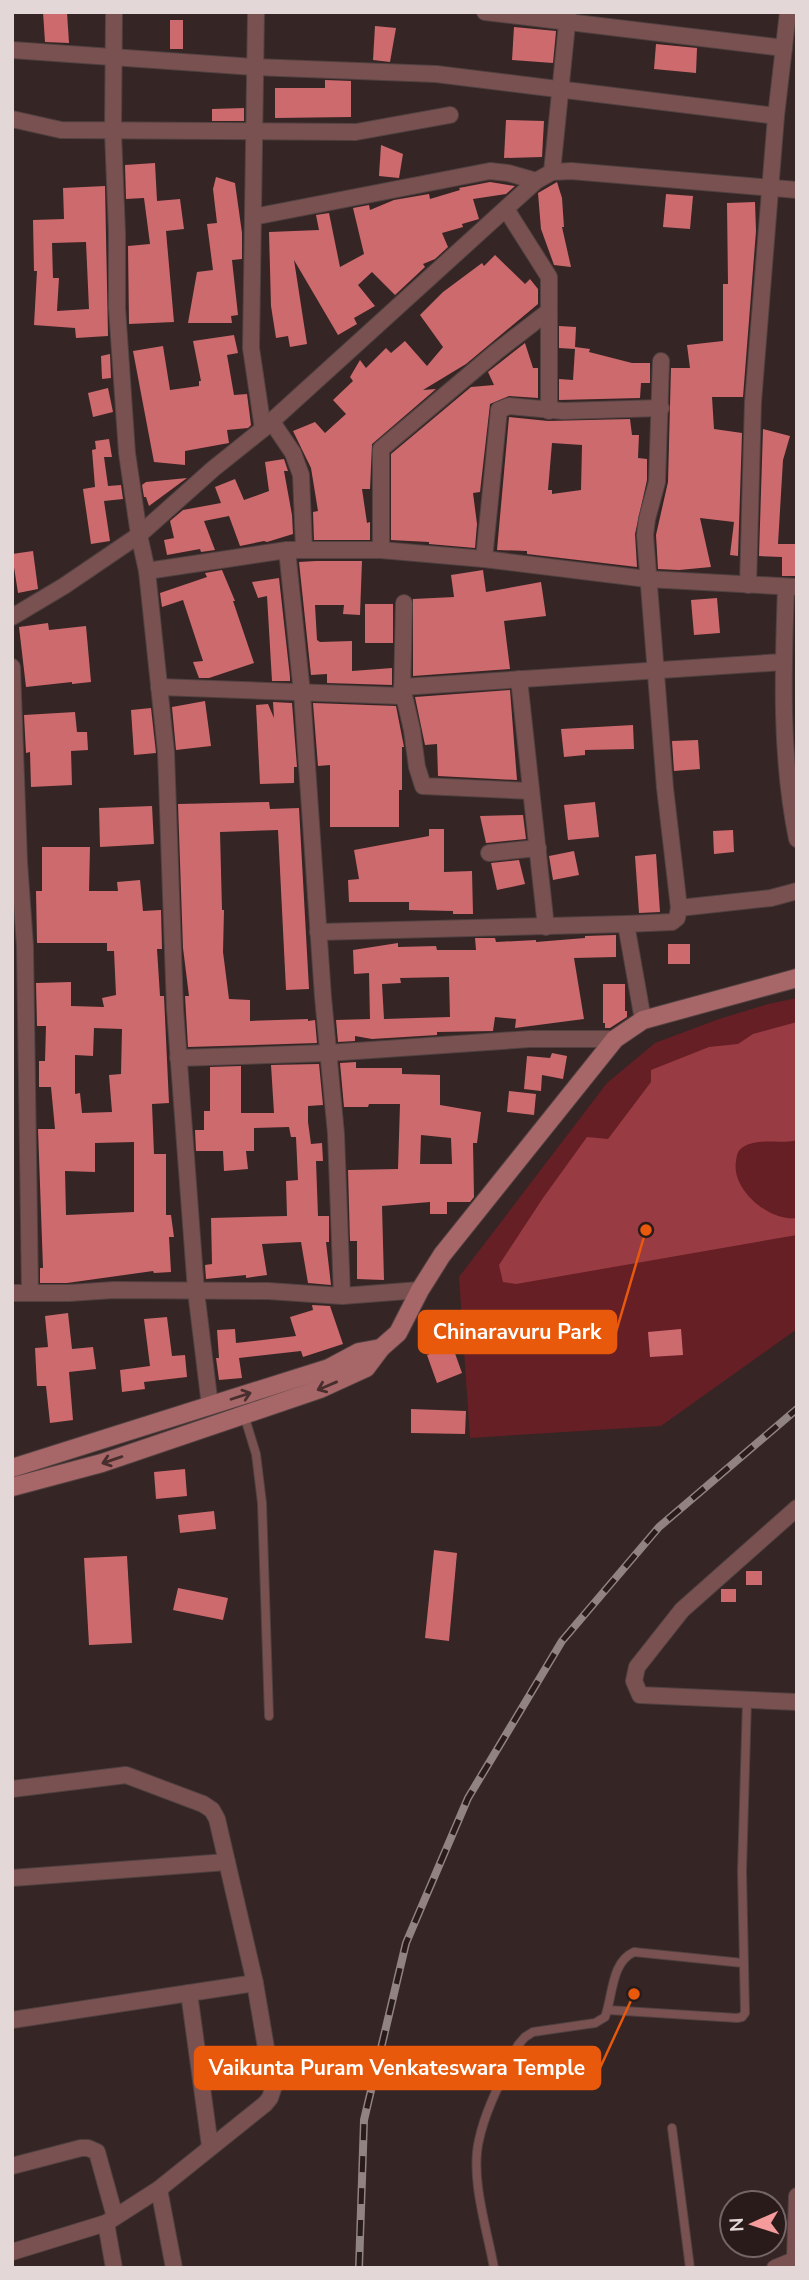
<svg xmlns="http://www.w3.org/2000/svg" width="809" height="2280" font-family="'Nunito Sans',sans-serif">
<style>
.green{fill:#661f25}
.water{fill:#993b42}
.building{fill:#cd6a6e;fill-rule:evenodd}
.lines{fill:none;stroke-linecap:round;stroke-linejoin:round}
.service-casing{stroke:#514141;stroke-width:10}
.minor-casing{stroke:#514141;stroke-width:18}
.secondary-casing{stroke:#514141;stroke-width:20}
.service{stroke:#7a5151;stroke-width:8}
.minor{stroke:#7a5151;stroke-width:16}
.secondary{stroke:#a76667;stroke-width:18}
.rail-casing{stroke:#908382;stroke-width:8}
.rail{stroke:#2a1b1b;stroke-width:5;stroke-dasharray:16;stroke-linecap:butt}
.oneway{stroke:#492e2e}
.leader{fill:none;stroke:#e8590c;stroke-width:2.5}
.callout-dot{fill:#e8590c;stroke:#2a1b1b;stroke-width:2.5}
.callout{fill:#e8590c;stroke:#e8590c;stroke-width:2.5}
.callout-label{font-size:21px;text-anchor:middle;font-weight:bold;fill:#fff}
</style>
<rect width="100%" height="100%" fill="#352524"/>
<path class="green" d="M797,998V1329L661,1426L470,1438L459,1277L607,1083L655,1043L719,1019L768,1004Z"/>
<path class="water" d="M797,1022V1140C780,1145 758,1137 743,1147C737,1151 737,1155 736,1161C731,1190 770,1222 797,1218V1235L516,1284L503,1282L499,1265L543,1198L587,1137L608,1139L651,1082V1070L709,1047L738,1044L753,1034Z"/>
<g class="building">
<path d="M43,12H67L69,43L45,42Z"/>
<rect x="170" y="20" width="13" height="29"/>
<path d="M375,26L396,28L390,62L373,60Z"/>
<path d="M514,27L556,31L553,63L512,60Z"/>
<path d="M656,44L697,48L696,73L654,69Z"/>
<path d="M325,80L351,81V117L275,118V88H325Z"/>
<path d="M244,108V121H212V109Z"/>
<path d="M506,120L544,121L542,157L504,158Z"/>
<path d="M381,145L403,154L399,178L379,176Z"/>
<path d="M155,163L157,201L180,199L184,229L166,231L174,322L129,324L128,246L150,244L144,198L126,199L125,165Z"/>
<path d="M216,177L235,183L242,233V259L232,260L238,315L231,316L232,323H188L197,272L213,270L207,224L217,223L213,189Z"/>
<path d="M490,182L515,186L506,194L473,199L479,219L462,224L463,227L442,233L448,247L435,259L423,264L425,267L395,295L372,272L358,285L375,306L354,318L357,324L338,335L294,260L307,344L290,347L288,336L276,338L271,306L269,232L319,230L316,215L329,213L340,267L364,254L353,208L369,205L370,210L394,200L429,194L430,199L460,190L459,188Z"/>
<path d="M557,182L562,198L564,227H562L571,267L554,265L541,229L538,193Z"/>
<path d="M105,186L108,336L76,338L75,328L34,325L37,271H34L33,220L64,219L63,188ZM86,242L89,309L57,311L59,278H53L52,243Z"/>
<path d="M666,194L693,196L690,229L663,227Z"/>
<path d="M755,202L756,231L743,397H712L714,429L742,433L738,556L730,555L734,522L700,518L711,567L679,570L658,569L656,535L668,482L671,368H690L687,345L723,341V284H728L727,203Z"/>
<path d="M495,255L525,284L530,279L538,289V304L466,364L423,390L436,389L372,444L370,489H362L367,523L370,522V540H314L313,512L318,511L311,468L293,431L315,422L325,433L346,414L333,400L353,381L350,377L360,360L366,368L386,348L391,353L405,341L427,366L443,347L420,315L443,292L482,263L484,266Z"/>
<path d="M559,326L576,327L575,347L590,349L589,352L632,363H650V383H641L640,398L559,400V379L573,380L575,349L559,348Z"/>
<path d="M234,335L238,353L227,355L234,395L247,394L251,425L248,428L227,430L229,443L185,451V465L154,462L133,351L163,346L170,390L199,386V381H201L193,341Z"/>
<path d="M525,343L533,368H538V398L509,396L490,404L480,492L473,493L477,524L475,548L429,544V542L391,540V454L471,387L494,385L488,372Z"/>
<path d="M110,354L111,378L102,379L101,356Z"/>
<path d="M108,388L113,412L93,417L88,393Z"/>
<path d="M509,417L548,421L630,419L632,435H639L638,458L647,459V480L635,534L637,567L527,554V551L497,550ZM552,443L582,445L581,490L552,494V490H548Z"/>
<path d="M763,429L790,436L783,460L778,544H797V576H782V557L759,556Z"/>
<path d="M109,439L112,457H104L108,486L121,485L123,499L104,501L110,541L91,544L83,489L95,487L92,450L96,449L95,441Z"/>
<path d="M284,459L288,471H284L292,515L293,534L267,542L264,541L240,546L229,516L204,521L215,550L201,552L200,549L167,555L164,540L174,538L170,521L183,510L221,503L215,487L235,479L244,500L269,491L265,462Z"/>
<path d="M187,478L149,506L146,497H144L142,485L146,482Z"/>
<path d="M33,551L38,589L18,593L12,554Z"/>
<path d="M316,561H362L360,615L343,614L344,605H315L317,640L320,642L352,641V671L392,668V685L327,683V674L311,675L299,562Z"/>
<path d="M222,570L235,601H233L254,663L209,678H199L193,662L203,661L183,600L162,607L160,593L207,577L205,573Z"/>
<path d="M483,570L486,592L541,582L546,616L504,621L510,669L413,676V599L454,597L451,575Z"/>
<path d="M279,578L290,677V681H272L267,596L258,598L252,582Z"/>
<path d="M717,598L720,633L694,635L691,600Z"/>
<rect x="365" y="604" width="28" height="39"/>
<path d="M48,623L49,630L86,626L91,682L72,684V682L26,687L19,627Z"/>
<path d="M510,690L517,780L438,776L437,744L425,745L415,697Z"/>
<path d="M205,701L211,746L176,750L172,707Z"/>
<path d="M273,702L292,703L297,767H294V783L260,784L256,705L268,704L274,718Z"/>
<path d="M313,703L396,706L404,747H402V790H399V827H330V765L318,766Z"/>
<path d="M151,708L156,753L134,755L131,710Z"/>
<path d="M75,712L77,732H87L88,750L71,751L72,785L31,787L30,752L26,753L24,715Z"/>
<path d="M633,725L634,749L585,750V755L564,757L561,729Z"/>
<path d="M698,740L700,769L674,771L672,741Z"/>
<path d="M269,802L270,809L299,808L309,989L286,990L278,830L220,832L222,910H224L223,952L229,999L250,1000V1021L308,1019V1021L315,1020L317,1043L188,1047L185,996H189L183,948L178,804Z"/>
<path d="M595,802L599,837L568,840L564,805Z"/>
<path d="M152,806L154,844L100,847L99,808Z"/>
<path d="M523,815L526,839L486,843L480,816Z"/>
<path d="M429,829H444V872L472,871L473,914H453V911L409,910V902H349L348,880L359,879L354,850L429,836Z"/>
<path d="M733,830L734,852L714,854L713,831Z"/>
<path d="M42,847H90L89,891H118L117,882L140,880L143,911L161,910L162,949H157L160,996H164L169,1103L152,1104L154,1154H166V1215H171L174,1237H169L171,1272L154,1273L153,1271L67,1283H40V1268H43L38,1129H55L51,1087H39V1061H45L46,1026H37L36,983L71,982V1006L104,1007L102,998L116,995L114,951H107V943H37L36,891H42ZM94,1028L122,1029L121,1074L109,1075L112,1112L82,1113L80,1093L75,1094V1055L93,1056ZM134,1142V1212L66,1215L65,1171L95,1172V1143Z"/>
<path d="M574,851L579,875L553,880L549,856Z"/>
<path d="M656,854L660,912L639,913L635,856Z"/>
<path d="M519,860L525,884L497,890L491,863Z"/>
<path d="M616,935V957L574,958L584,1019L515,1028L516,1019L495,1017L493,1031L437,1032V1035L372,1039L355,1036V1041L338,1042L336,1020L370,1019L369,973L354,974L353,950L398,943V947L436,946L437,950H476L475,938H495L496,942L536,940V942L585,938V936ZM449,977L450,1017L384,1019L382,984L401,983L400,978Z"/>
<rect x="668" y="944" width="22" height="20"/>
<path d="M603,984H625V1011H627V1017L610,1028H605V1023H603Z"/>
<path d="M552,1053L567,1056L563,1079L542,1075L541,1091L524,1089L527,1056L550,1058Z"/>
<path d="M356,1062V1068H402V1074L440,1075V1105L481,1112L477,1143H473L474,1197L470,1202H447V1214H430V1202L382,1206L384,1280L357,1279V1241H350L348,1170L398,1169L400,1104H369L368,1107H344L340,1063ZM421,1135L451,1138L452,1164H420Z"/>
<path d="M319,1064L323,1105L308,1106V1122L311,1144L322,1143L323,1161H316L318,1216H329V1242H326L331,1285L308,1283L301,1242L262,1244L267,1275L246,1278V1275L206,1279L205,1265L212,1264L211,1218L287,1216L286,1181L298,1180L296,1137H291L289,1127L254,1128V1151H246L248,1169L224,1171L223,1151H196L195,1130H204V1111H210V1067L241,1066V1113H274L271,1065Z"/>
<path d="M509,1091L536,1094L534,1115L507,1112Z"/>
<path d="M312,1305L330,1306L343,1344L303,1357L301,1351L239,1358L242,1378L219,1380L216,1358H219L217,1330L235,1329L236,1343L296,1336L290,1317L313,1310Z"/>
<path d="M68,1313L72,1349L93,1347L96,1369L69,1372L73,1420L50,1423L46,1386H37L35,1348L48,1347L45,1316Z"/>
<path d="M167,1317L172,1356L185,1355L187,1377L144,1382L145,1389L122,1392L120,1370L150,1366L144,1319Z"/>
<path d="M681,1329L683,1355L650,1357L648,1332Z"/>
<path d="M452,1345L462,1373L437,1383L427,1355Z"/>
<path d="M411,1409L466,1411L465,1434L411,1433Z"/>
<path d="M185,1469L187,1496L156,1499L154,1472Z"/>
<path d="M214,1511L216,1529L180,1533L178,1515Z"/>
<path d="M434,1550L457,1553L449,1641L425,1638Z"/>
<path d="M127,1556L132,1643L89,1645L84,1558Z"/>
<rect x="746" y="1571" width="16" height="14"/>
<path d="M178,1588L228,1598L223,1620L173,1610Z"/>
<rect x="721" y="1589" width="15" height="13"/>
</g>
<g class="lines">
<g class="service-casing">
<g id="service">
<path d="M244,1415L256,1454L262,1503L269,1716"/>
<path d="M608,2010L737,2018L742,2017L745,2013L742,1871L747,1700"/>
<path d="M672,2128L690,2268"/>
<path d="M494,2268C487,2229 470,2178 479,2140C486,2107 504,2076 518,2045L525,2037L533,2032L595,2023L605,2017C613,1996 611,1962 634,1952L743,1963"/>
</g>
</g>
<g class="minor-casing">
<g id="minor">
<path d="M114,12L113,132L117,233V308L127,453L139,535L147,571L166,752L175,1009L196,1291L210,1406"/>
<path d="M485,12L784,48"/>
<path d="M12,50L254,67L436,74L776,116"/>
<path d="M12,119L61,130L356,132L450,115"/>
<path d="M552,172L568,14"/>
<path d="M506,209L549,277V411"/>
<path d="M253,217L490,171L508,173L536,181"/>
<path d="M272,422L293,453L301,475L304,549"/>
<path d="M263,429L536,181L552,172L571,171L797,190"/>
<path d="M287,550L302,693L323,997L336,1134L342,1296"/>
<path d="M381,550V449L496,352L549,311"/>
<path d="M484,559L499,410L509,406L563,411L661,408"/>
<path d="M147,571L287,550H381L484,559L647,579L797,587"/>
<path d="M748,585L753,402L776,116L788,12"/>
<path d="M786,587C783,671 780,756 797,839"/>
<path d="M12,617L64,586L139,535L213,469L263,429L251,348L256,12"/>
<path d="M12,667L19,862L25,946L30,1293"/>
<path d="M519,679L546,927"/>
<path d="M159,687L402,696"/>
<path d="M402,695L404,603"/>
<path d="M531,791L423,786L417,767L412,730L402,687L783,662"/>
<path d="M489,853L538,848"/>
<path d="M679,908L771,898L797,891"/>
<path d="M318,932L626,924"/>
<path d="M643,1020L626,924L672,922L677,918L679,908L665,788L645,535L647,519L657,482L661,361"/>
<path d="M178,1058L328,1053L530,1039H615"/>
<path d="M12,1293H69L114,1290L268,1291L342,1296L420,1290"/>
<path d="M797,1508L682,1610L637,1667L634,1681L640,1695L797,1702"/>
<path d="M12,1789L126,1775L203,1804L212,1810L217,1819L255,1983L273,2089L270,2098L265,2104L159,2189L106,2223L12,2252"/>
<path d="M12,1878L227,1862"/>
<path d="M189,1993L210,2146"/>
<path d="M12,2020L255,1983"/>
<path d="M12,2166L81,2148H88L97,2152L115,2217"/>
<path d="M159,2189L174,2268"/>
<path d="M106,2223L114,2268"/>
<path d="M795,2259L797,2196"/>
<path d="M775,2268L797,2259"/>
</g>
</g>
<g class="secondary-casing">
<g id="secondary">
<path d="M12,1468L329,1368L359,1352L381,1348"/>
<path d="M12,1487L102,1463L320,1389L366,1368L381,1348L398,1333L420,1290L442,1255L615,1039L643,1020L797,978"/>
</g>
</g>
<use href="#service" class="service"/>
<use href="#minor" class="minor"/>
<use href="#secondary" class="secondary"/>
<g class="rail-casing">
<path id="rail" d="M359,2268L364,2120L406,1943L468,1798L562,1641L659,1527L797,1409"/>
</g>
<use href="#rail" class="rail"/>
</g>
<defs><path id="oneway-shaft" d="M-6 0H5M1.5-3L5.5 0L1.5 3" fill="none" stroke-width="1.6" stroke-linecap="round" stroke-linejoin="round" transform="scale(1.75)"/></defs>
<g class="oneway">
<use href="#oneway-shaft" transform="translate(327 1386) rotate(157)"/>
<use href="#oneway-shaft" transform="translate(241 1396) rotate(-18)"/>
<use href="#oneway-shaft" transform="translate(112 1460) rotate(161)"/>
</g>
<path class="leader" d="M646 1230L616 1332M634 1994L600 2068"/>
<g class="callout-dot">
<circle cx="646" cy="1230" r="7"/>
<circle cx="634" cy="1994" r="7"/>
</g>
<g class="callout">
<rect x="419" y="1311" width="197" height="42" rx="7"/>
<rect x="195" y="2047" width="405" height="42" rx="7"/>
</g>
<g class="callout-label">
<text x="517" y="1339">Chinaravuru Park</text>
<text x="397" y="2075">Vaikunta Puram Venkateswara Temple</text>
</g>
<rect width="809" height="2280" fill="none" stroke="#e3d7d7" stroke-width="28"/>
<g transform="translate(753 2224) rotate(267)"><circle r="33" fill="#2a1b1b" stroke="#746666" stroke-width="2"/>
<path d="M0-5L12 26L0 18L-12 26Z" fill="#f59b9c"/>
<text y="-10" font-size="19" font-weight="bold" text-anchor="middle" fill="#e3d7d7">N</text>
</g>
</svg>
